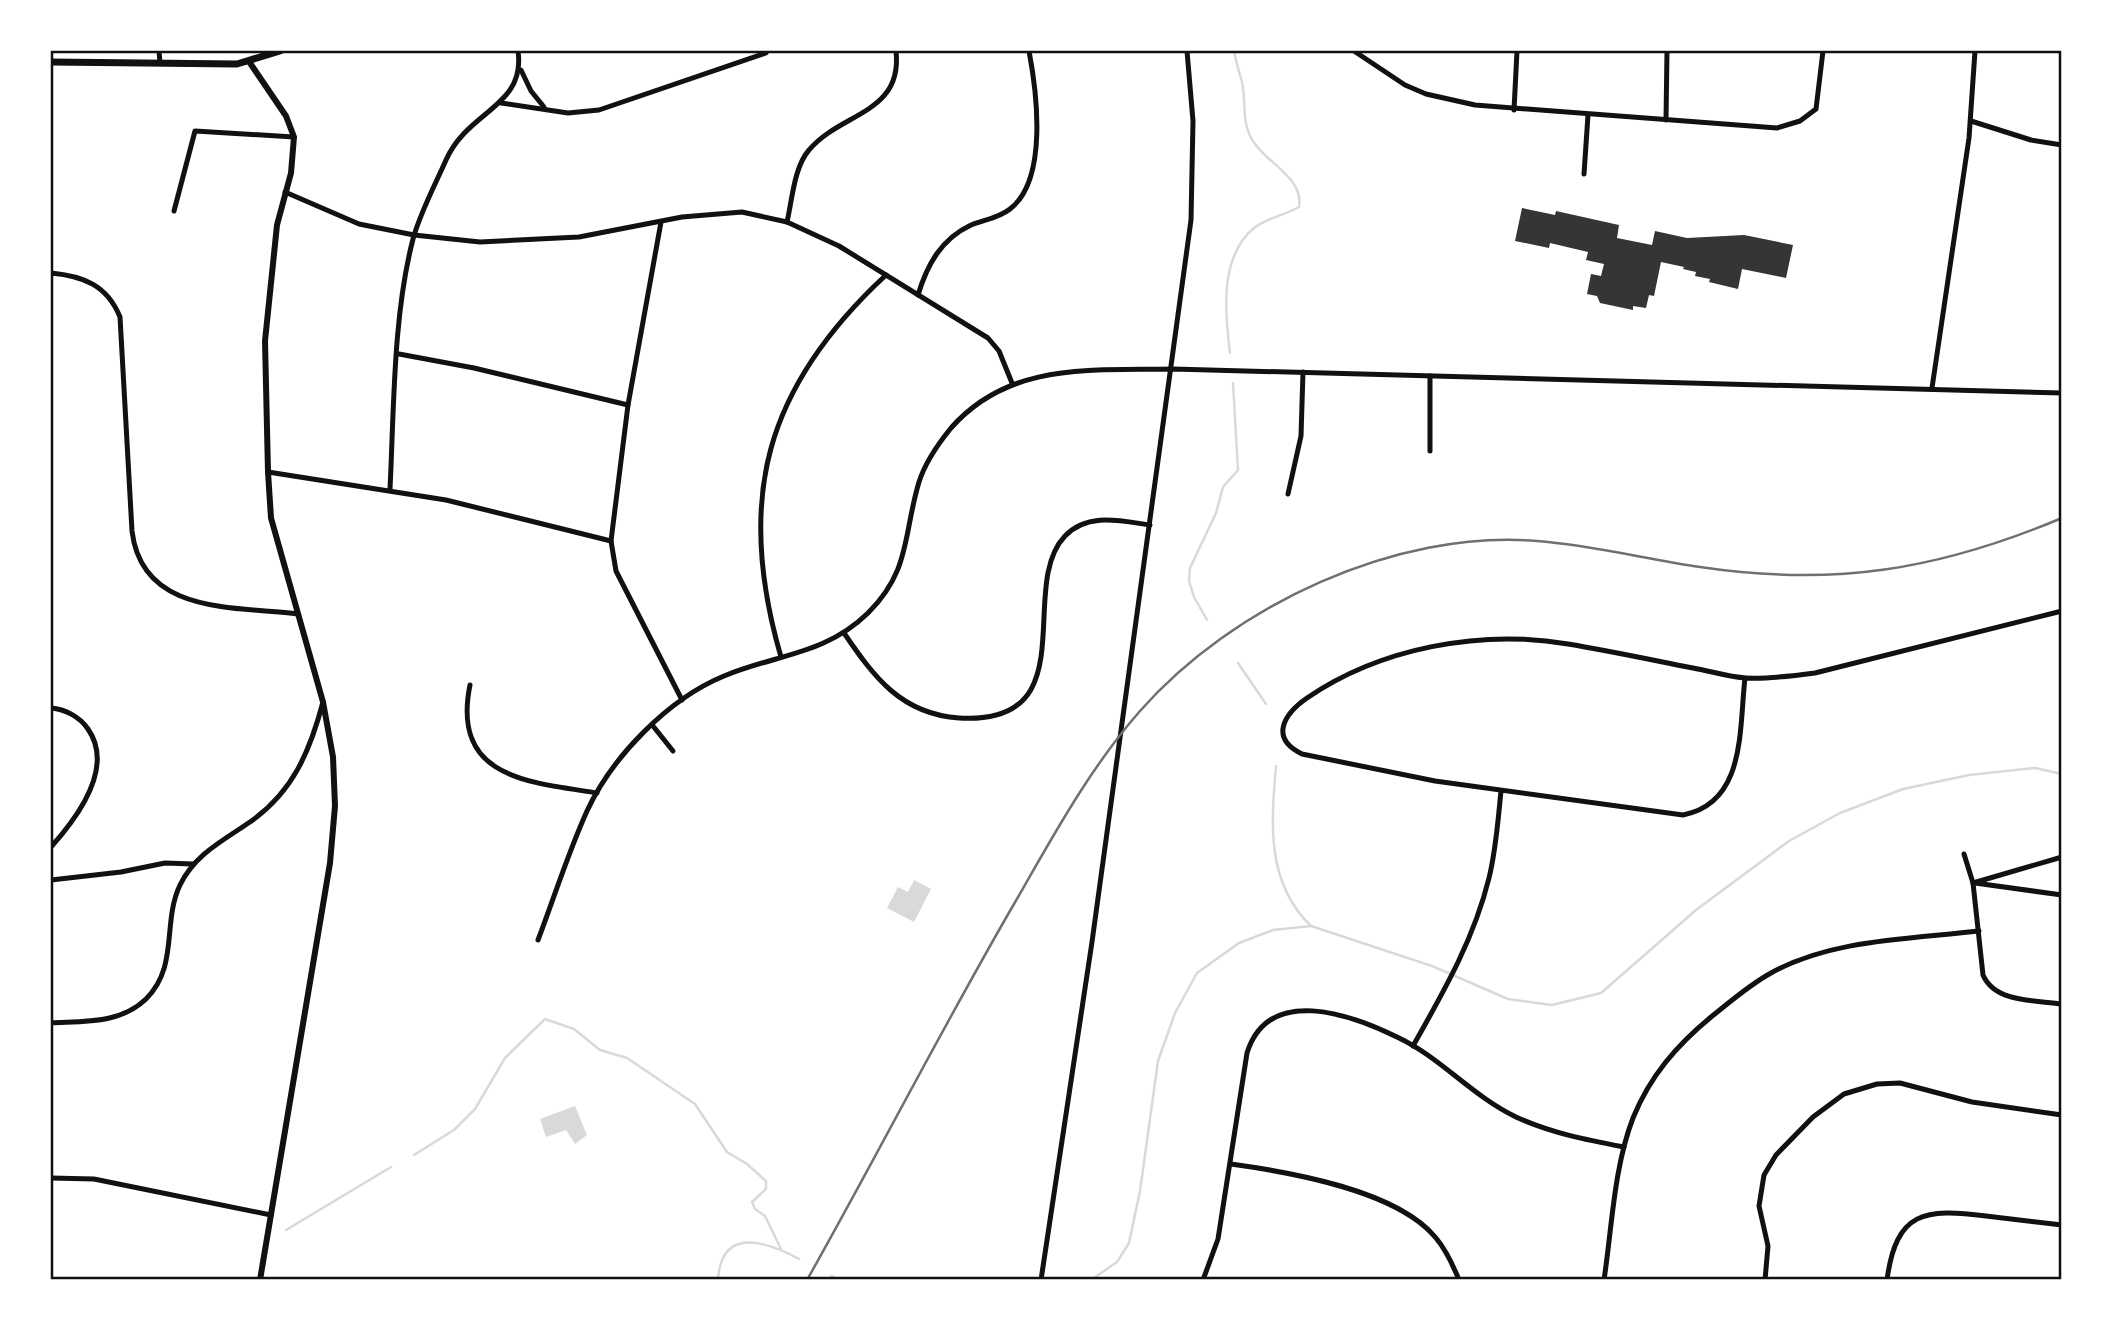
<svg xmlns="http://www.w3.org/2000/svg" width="2113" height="1331" font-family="Manrope,sans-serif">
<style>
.water{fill:#d9d9d9}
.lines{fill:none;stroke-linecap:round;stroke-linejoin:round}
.stream{stroke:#d9d9d9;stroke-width:2.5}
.building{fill:#353535}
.minor{stroke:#111;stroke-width:5}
.tertiary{stroke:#111;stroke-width:6}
.secondary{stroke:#111;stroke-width:7}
.rail{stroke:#707070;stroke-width:2.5}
.neatline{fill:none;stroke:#111;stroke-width:2.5}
</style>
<rect width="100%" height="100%" fill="#fff"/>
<g class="water">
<path d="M914,880L931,889L914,922L887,908L898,887L908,892Z"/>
<path d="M575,1106L587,1135L575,1144L566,1130L546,1137L540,1119Z"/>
</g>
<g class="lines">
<g class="stream">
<path d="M1230,353C1225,313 1219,257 1254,228C1267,218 1285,215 1299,207C1304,179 1269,164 1255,144C1240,123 1247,105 1242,82C1239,72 1236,62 1234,51"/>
<path d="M1207,620L1194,597L1189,581L1190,568L1216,513L1223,487L1238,470L1233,383"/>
<path d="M1238,663L1266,704"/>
<path d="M1276,766C1271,823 1266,883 1311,926"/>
<path d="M414,1155L454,1130L475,1109L505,1058L545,1019L574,1029L600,1050L627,1058L695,1104L727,1152L747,1164L766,1181V1189L752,1202L755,1209L765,1216L781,1249"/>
<path d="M286,1230L391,1167"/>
<path d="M831,1276L840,1280"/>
<path d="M718,1280C721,1226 766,1241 799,1259"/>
<path d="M1091,1280L1117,1262L1129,1243L1140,1191L1158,1061L1175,1013L1197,973L1239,943L1273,930L1311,926L1432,966L1508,999L1552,1005L1601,993L1696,910L1789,841L1840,813L1903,789L1969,775L2035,768L2062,774"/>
</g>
</g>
<path class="building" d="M1522,208L1555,215L1556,211L1619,225L1617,238L1652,245L1655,231L1687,238L1744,235L1793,245L1786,278L1742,269L1738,289L1709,282L1710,279L1695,276L1696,272L1683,269L1684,267L1661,262L1654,296L1649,295L1646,308L1633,306V310L1600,303L1597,296L1587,294L1591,274L1601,276L1604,264L1586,260L1588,252L1550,243L1549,248L1515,241Z"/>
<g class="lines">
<g class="minor">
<path d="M159,51L160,63"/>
<path d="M1354,51L1405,85L1426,94L1475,105L1777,128L1800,121L1816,109L1823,51"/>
<path d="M521,70L531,91L544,107"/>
<path d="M501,103L568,113L599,110L766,53"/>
<path d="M1514,110L1517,51"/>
<path d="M1666,120L1667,51"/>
<path d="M1971,121L2031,140L2062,145"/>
<path d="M1584,174L1588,115"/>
<path d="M285,192L359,224L414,235L480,242L579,237L682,217L742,212L787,222L839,246L988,338L999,351L1012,383"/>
<path d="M174,211L195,131L294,137"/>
<path d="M661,222L628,405L611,541L616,571L682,700"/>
<path d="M787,222C792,201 794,167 809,150C841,112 903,114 896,51"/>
<path d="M51,273C83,276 107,285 120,317L132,531C142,615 234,606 298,614"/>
<path d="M918,295C927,265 941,239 971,225C984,220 999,218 1010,209C1048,180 1037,93 1029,51"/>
<path d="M399,354L474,368L628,405"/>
<path d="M1932,388L1969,138L1975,51"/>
<path d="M1430,451V376"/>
<path d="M268,472L446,500L611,541"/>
<path d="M390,489C394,409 393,316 413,239C420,213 435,185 446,160C468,110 526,107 518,51"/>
<path d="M1288,494L1301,436L1303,372"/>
<path d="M844,633C874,677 901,714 959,718C1088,726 1016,587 1065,536C1088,512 1121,521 1150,525"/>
<path d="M781,657C735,499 765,387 886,275"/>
<path d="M1745,678C1739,729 1746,803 1683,815L1435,781L1302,754C1269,738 1284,714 1307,698C1380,648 1480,629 1568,644C1610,651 1652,660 1693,668C1710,671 1729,677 1746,678C1768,679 1793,676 1815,673L2062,611"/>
<path d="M470,685C451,778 528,782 597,793"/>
<path d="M51,708C65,709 80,717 88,729C115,768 77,818 51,847"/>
<path d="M653,726L673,751"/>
<path d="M1964,854L1973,883L1983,975C1995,1003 2035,1000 2062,1004"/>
<path d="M51,880L121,872L165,863L193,864"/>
<path d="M1973,883L2062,857"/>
<path d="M1975,883L2062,895"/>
<path d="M538,940C554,898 568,853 587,811C612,757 668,699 724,676C777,654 825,655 868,613C911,570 903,535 919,482C925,463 938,444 951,428C1010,361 1092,371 1173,369L2062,393"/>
<path d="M51,1023C84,1021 120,1024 146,999C179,966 162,923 180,885C195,854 224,840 250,822C293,792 310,751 323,702"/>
<path d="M1413,1046C1444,991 1474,939 1489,878C1496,850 1498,820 1501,791"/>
<path d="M1231,1164C1289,1172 1397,1190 1436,1238C1446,1250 1453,1265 1459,1280"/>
<path d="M51,1178L94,1179L271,1215"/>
<path d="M1041,1280L1092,942L1191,220L1193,121L1187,51"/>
<path d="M1203,1280L1218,1239L1247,1053C1268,985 1350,1014 1397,1037C1440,1057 1472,1096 1516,1117C1551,1133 1587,1140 1624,1147"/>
<path d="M1604,1280C1612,1227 1614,1167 1633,1118C1650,1076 1677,1045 1711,1017C1730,1002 1749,985 1771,973C1832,939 1911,939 1979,931"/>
<path d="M1765,1280L1768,1246L1759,1206L1764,1175L1776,1155L1813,1117L1844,1094L1877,1084L1900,1083L1972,1102L2062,1115"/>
<path d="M1887,1280C1896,1211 1925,1208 1986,1216C2012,1219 2037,1222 2062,1225"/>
</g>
<path class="tertiary" d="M250,63L286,116L294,137L291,173L277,225L265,341L268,472L271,518L323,702L333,757L335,806L330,863L260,1280"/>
<path class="secondary" d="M51,62L237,64L280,51"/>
<path class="rail" d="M807,1280C877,1156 942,1028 1014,904C1052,838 1089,769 1140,711C1232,606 1396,529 1537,541C1591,545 1646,559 1700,567C1834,587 1938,570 2062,518"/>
</g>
<rect width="2113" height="1331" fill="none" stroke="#ffffff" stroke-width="105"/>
<rect x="52" y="52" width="2008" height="1226" class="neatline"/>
</svg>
